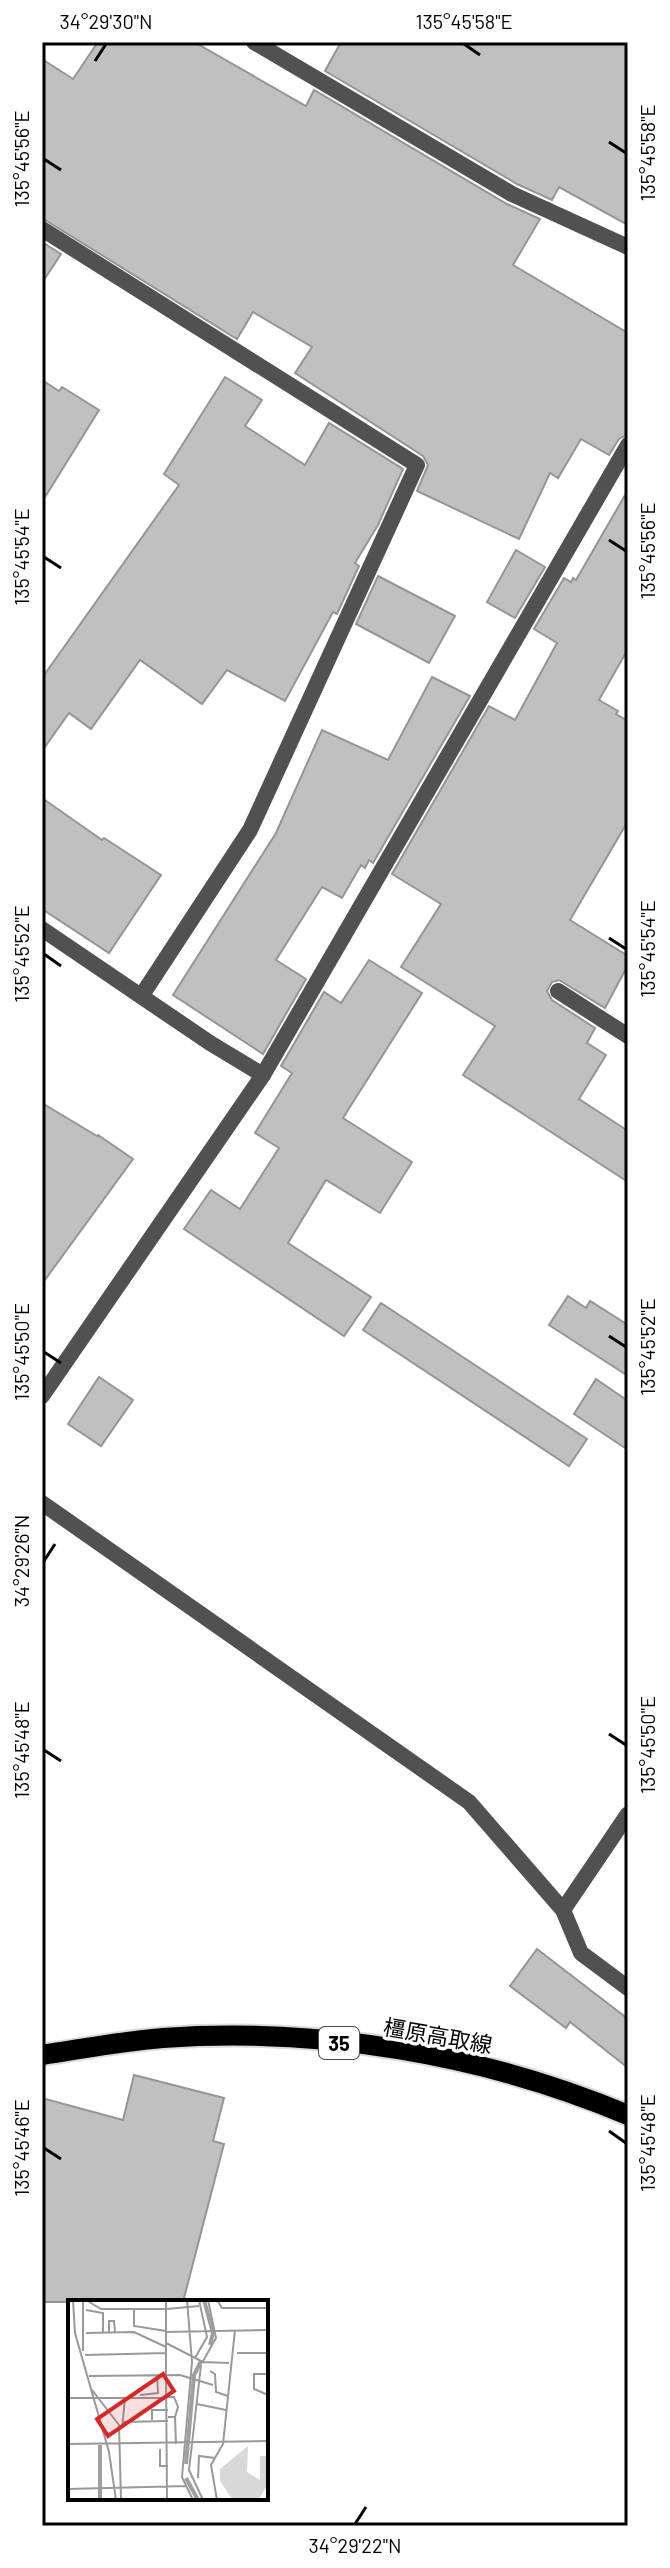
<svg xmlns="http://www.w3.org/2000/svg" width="670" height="2568" font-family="Barlow,'Noto Sans JP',sans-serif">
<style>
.building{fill:#c0c0c0;stroke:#959595;stroke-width:2}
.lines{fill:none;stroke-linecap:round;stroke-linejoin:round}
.primary-casing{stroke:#dbdbdb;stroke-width:24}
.street{stroke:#515151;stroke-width:16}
.primary{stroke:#000;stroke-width:20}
.ticks{fill:none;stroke:#000;stroke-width:3}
.labels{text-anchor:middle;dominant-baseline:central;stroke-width:7;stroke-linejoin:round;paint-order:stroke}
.shield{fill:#fff;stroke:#4c4c4c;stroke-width:2}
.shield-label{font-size:20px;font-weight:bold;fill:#000}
.street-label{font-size:22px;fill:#000;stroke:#fff}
.inset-river{fill:none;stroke:#9f9f9f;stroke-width:4}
.inset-road{fill:none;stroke:#999;stroke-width:2}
.view{fill:#d62828;fill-opacity:0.15;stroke:#d62828;stroke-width:4}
.inset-edge{fill:none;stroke:#000;stroke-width:4}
.neatline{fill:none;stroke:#000;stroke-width:3}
.ticks-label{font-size:20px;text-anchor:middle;fill:#000}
</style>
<rect width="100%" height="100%" fill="#fff"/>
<g class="building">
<path d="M98,42H194L306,106L314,90L507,204L540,219L513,265L628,333V434L619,439L609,455L581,439L558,478L550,473L519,539L417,491L428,465L423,456L295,373L312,347L253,312L237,339L42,218V59L73,79Z"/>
<path d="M341,42H628V225L559,187L552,200L517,184L325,71Z"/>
<path d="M42,242L61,254L42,283Z"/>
<path d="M225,377L262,400L245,426L305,465L329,423L403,469L378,525L355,563L359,566L337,614L333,612L285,701L227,670L202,704L140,660L91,729L69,713L42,751V678L179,485L164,474Z"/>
<path d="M42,380L59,391L62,387L99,410L42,502Z"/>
<path d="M628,490V649L599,700L618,711L616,714L628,721V821L570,920L628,956V965L605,1008L559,980L552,982L547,991L552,1000L595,1028L587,1043L606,1055L579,1099L628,1131V1182L463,1075L495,1026L401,967L441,904L392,874L489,706L515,720L557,643L534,629L564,578L571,582L573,578L576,580Z"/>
<path d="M516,550L545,567L515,618L487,602Z"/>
<path d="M378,576L455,616L429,663L356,624Z"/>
<path d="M432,677L470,696L373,863L369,860L365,868L361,865L342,898L322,887L276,960L306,979L263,1054L173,995L276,833L322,730L388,760Z"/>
<path d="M42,798L102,840L104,838L161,875L109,953L42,909Z"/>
<path d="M369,960L422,993L343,1118L412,1162L380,1213L326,1180L288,1243L371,1297L344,1336L184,1229L211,1190L240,1209L279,1148L255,1133L292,1073L281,1066L324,992L341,1003Z"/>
<path d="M42,1103L97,1136L98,1135L133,1159L42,1284Z"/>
<path d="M568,1296L586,1308L590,1301L628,1325V1376L549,1325Z"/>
<path d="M381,1303L587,1439L569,1466L363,1330Z"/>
<path d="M99,1377L133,1400L101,1446L68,1424Z"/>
<path d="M596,1379L628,1401V1450L574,1414Z"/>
<path d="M537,1949L628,2019V2068L570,2022L566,2028L510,1986Z"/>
<path d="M134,2075L224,2098L213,2141L224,2144L183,2302H42V2098L123,2120Z"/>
</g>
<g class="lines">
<g class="primary-casing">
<path id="primary" d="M42,2055C82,2049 123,2041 163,2038C320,2027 483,2054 628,2115"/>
</g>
<g class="street">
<path d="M254,42L512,194L628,247"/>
<path d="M42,229L417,465L250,830L142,995"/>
<path d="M42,929L210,1043L263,1075"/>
<path d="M558,991L628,1036"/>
<path d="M42,1396L263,1075L628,445"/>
<path d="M42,1503L469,1802L563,1910L581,1953L628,1988"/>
<path d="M563,1910L628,1814"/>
</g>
<use href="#primary" class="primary"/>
</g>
<path class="ticks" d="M464,44L480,55M95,61L106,44M609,142L626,153M44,159L61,170M609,540L626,551M44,557L61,568M609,938L626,949M44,954L61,966M609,1336L626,1347M44,1352L61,1363M44,1561L55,1544M609,1734L626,1745M44,1750L61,1761M609,2131L626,2143M44,2148L61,2159M355,2524L366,2507"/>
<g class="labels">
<rect class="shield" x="319" y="2027" width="40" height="32" rx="6"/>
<g class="shield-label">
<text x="339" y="2043">35</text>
</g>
<g class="street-label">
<text transform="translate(438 2035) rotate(10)">橿原高取線</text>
</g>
</g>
<g transform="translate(68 2300)">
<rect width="200" height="200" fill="#fff"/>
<path d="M180,146L179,172L192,180V156H200V184L190,200H165L152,181V169Z" fill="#d8d8d8"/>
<path class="inset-river" d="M136,0L145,33L142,45M32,145V200M118,164L126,75L133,61M118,178L130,200"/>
<path class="inset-road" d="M5,0L7,33L41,152L48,200M15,0V51M18,0L33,9H99M119,0L124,62L114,177L125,200M149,0L154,8H200M66,9V26L98,31M99,9L131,6M18,10L35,13V32M41,32V21H46L47,32M98,32L200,30M18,33L66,32L98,47M98,43L135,62L161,63M169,53H200M17,55L98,53M127,58L139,37L131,0M134,63L148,38L140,0M133,65L121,170L135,200M142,71L147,74L148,92L160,96M200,74H186V89L200,95M98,75L99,200M98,75V0M21,76L112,75L145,85M24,90L51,125L53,200M72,95L90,93L89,75M99,97H106L110,107L107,117M0,98H99M129,104L158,110M100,117H107L108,144M84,120V110H100M55,122L100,121M54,128L57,99M0,144L200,141M92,149V166H100M130,178L131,156L147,158M0,189L118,186M149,200L143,165L155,144L167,30"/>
<path class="view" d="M95,74L106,91L40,136L29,119Z"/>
<rect width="200" height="200" class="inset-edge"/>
</g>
<rect width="670" height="2568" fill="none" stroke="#ffffff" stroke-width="88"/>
<rect x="44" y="44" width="582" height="2480" class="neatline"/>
<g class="ticks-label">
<text x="106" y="29">34°29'30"N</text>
<text x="464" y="29">135°45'58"E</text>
<text transform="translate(648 153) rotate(-90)" y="7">135°45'58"E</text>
<text transform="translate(22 159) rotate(-90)" y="7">135°45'56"E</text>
<text transform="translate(648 551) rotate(-90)" y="7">135°45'56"E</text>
<text transform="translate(22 557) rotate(-90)" y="7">135°45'54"E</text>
<text transform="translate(648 949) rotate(-90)" y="7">135°45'54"E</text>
<text transform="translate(22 954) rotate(-90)" y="7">135°45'52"E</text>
<text transform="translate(648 1347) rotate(-90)" y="7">135°45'52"E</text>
<text transform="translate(22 1352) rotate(-90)" y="7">135°45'50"E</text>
<text transform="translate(22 1561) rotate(-90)" y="7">34°29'26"N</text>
<text transform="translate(648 1745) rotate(-90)" y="7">135°45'50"E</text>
<text transform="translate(22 1750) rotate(-90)" y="7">135°45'48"E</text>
<text transform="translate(648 2143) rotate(-90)" y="7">135°45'48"E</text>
<text transform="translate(22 2148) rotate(-90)" y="7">135°45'46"E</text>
<text x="355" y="2553">34°29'22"N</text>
</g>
</svg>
